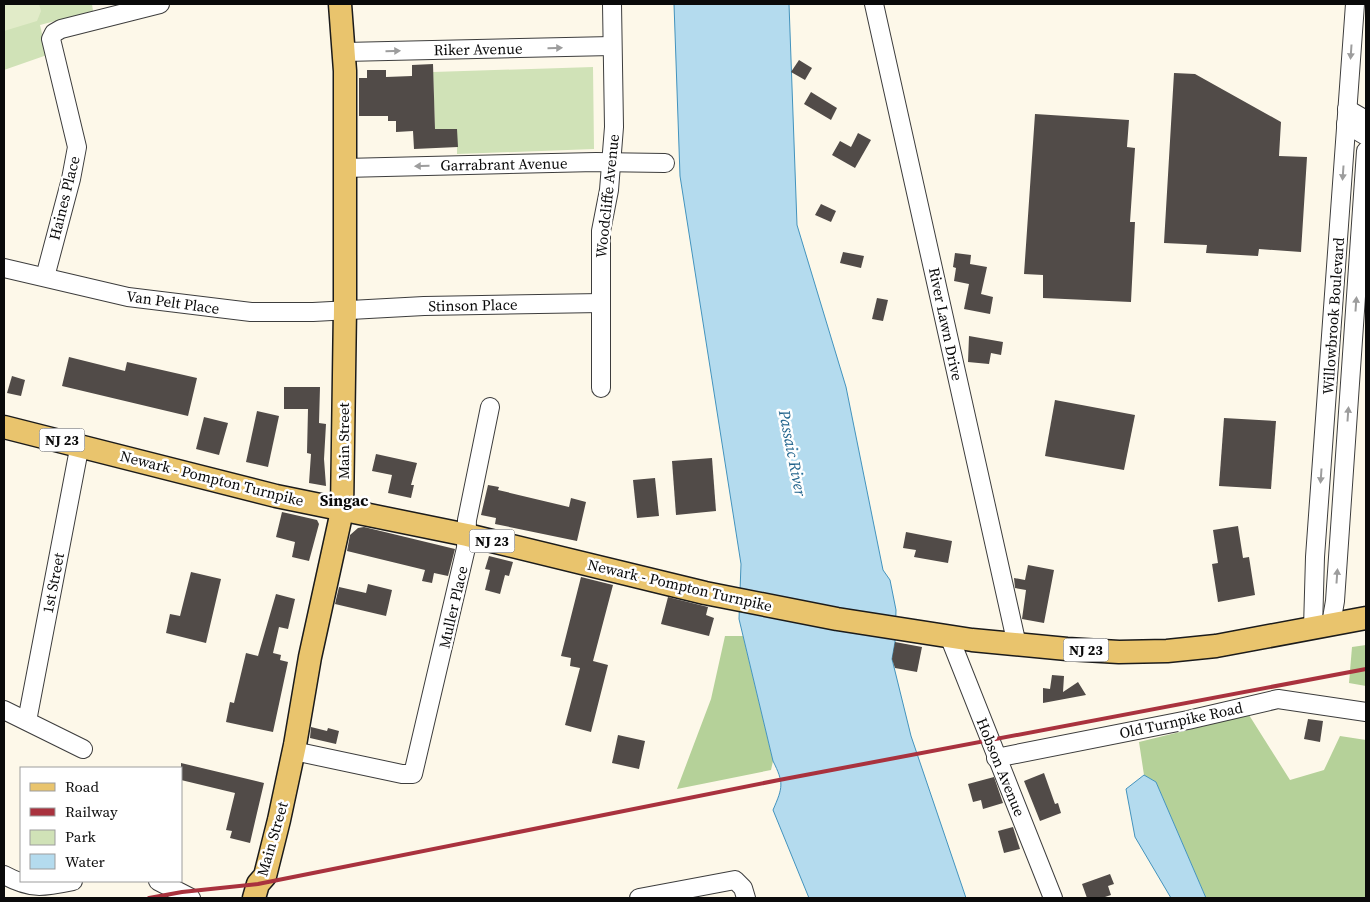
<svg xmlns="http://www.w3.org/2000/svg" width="1370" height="902" font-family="'Source Serif 4',serif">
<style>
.green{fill:#d0e2b7}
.forest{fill:#b5d199}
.pitch{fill:#e1ebc8}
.water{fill:#b4dbee;stroke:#4393bd}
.building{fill:#514b48}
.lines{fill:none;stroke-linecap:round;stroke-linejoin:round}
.minor-casing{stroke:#3d3d3d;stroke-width:20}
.major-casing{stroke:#1b1b1b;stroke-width:25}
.minor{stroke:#fff;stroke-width:18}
.major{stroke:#e9c46d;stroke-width:22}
.rail{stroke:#a9323e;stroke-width:4}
.oneway{fill:#9d9d9d}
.labels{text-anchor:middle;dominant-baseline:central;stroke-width:5;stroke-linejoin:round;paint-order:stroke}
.shield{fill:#fff;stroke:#545454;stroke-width:1}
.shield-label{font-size:14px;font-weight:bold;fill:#0a0a0a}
.street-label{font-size:15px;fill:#0a0a0a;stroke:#fff}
.water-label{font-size:16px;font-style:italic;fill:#22648c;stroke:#fff}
.neighbourhood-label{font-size:16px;font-weight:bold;fill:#0a0a0a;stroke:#fff}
</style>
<rect width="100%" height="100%" fill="#fdf8e9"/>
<g class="green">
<path d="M4,4H92L93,11L40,25L47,55L4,70Z"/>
<path d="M593,67L594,149L457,154V129H435L433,72Z"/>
</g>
<g class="forest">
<path d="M725,636H743L773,761L771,770L677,789L711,699Z"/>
<path d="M1366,645V686L1349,683L1352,647Z"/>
<path d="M1249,715L1290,780L1324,770L1340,736L1366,740V898H1206L1156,782L1144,775L1139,742Z"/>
</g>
<path class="pitch" d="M4,4H39L41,11L37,21L4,31Z"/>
<g class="water">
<path d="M674,4H789L797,225L846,387L883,570L890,580L896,610L895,642L892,659L911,736L966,898H809L773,810C783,787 784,783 773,761L739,619L741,564L680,176Z"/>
<path d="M1144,775L1156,782L1206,898H1171L1135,837L1126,789Z"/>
</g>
<g class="building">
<path d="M799,60L812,68L805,80L791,72Z"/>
<path d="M433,64L435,129H457L458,147L414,149L413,131L396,132V121H388V116H359V78H367V70H386V77L412,76V65Z"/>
<path d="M1174,73L1195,74L1281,122L1279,156L1307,157L1301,252L1259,249L1258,256L1206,253L1207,245L1164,243Z"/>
<path d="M811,92L837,108L831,120L804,104Z"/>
<path d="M1035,114L1129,120L1127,147L1135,148L1130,222H1135L1131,302L1043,298V275L1024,274Z"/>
<path d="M858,133L871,140L855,168L832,155L840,141L851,147Z"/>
<path d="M821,204L836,211L831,222L815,215Z"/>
<path d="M843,252L864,256L861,268L840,263Z"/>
<path d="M955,253L971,255L970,264L987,267L981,294L993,297L990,314L964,309L969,284L954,281L956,268L953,267Z"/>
<path d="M877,298L888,300L883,321L872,319Z"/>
<path d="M969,336L1003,342L1001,355L991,353L989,364L968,362Z"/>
<path d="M69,357L125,371L127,362L197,378L188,416L62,386Z"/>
<path d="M12,376L25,380L21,396L7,393Z"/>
<path d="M284,387H320L319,423L326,424L324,459L326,486L309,483L311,454L307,453L308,409H284Z"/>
<path d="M1055,400L1135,415L1124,470L1045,456Z"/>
<path d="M257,411L279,416L268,467L246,462Z"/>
<path d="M204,417L228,423L219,455L196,449Z"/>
<path d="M1224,418L1276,421L1271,489L1219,486Z"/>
<path d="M376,454L417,463L411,485H414L411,498L388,493L392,475L372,471Z"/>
<path d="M712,458L716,511L676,515L672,461Z"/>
<path d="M655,478L659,516L637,518L633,480Z"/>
<path d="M488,485L499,487L498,490L569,507L571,498L586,502L577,541L495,524L496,518L481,515Z"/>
<path d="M282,512L317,520L319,524L309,561L292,557L295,542L276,537Z"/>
<path d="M1238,526L1243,558L1249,557L1255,595L1218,602L1212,564L1218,563L1213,530Z"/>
<path d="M364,527L455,549L448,576L434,573L432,583L422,581L425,570L347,551L350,535L358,528Z"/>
<path d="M906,532L952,541L948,563L914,557L916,550L903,548Z"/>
<path d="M489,556L513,562L509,576L505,575L500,594L485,590L490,570L485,569Z"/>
<path d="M1028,565L1054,570L1044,623L1022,619L1026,590L1015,588L1014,578L1025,580Z"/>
<path d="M191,572L221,579L206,643L166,633L170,614L180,616Z"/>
<path d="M581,577L613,585L593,661L608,665L591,732L565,725L580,668L570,666L571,658L561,656Z"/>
<path d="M368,584L392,590L386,616L335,604L339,587L366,593Z"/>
<path d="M276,594L295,599L288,629L279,627L273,653L281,655L280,660L288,662L273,732L226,722L230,702L234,703L246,653L258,656Z"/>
<path d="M668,597L708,607L706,615L714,618L709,636L661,624Z"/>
<path d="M895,642L922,647L917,672L895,668L892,659Z"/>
<path d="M1052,675L1064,676L1063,692L1078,682L1086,695L1043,703V688L1050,689Z"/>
<path d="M1308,719L1323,721L1320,742L1304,739Z"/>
<path d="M311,727L327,731L328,728L339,731L336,744L310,738Z"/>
<path d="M618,735L645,741L639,769L612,763Z"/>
<path d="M181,763L264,783L250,843L230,838L232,831L226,830L235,793L181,780Z"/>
<path d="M1044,773L1055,804L1058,803L1061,813L1040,821L1024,781Z"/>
<path d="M994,777L1003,803L983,809L981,800L973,802L968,784Z"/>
<path d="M1013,827L1020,849L1004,853L998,831Z"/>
<path d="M1110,874L1114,884L1108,886L1111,895L1102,898H1087L1082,884Z"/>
</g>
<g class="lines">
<g class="minor-casing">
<g id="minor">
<path d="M874,4L1017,645"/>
<path d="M344,52L612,46"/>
<path d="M1347,109L1366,120"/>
<path d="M1346,124L1366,136"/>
<path d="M344,168L596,162L665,163"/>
<path d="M4,268L128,297L251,312H313L424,306L601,303"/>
<path d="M45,277L71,179L77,147L51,39L54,33L61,29L160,4"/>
<path d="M601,388V231L609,190L614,127L612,4"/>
<path d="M1331,624L1335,601L1366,151"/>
<path d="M1313,628L1315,557L1355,4"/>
<path d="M949,636L1053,898"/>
<path d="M4,710L83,749"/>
<path d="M27,721L80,444"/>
<path d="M294,751L402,774H413L466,548L467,520L490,407"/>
<path d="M996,758L1188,720L1278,699L1366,712"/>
<path d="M4,875C32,890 44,887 73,881"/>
<path d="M158,881L191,898"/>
<path d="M639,898L735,880L743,888L746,898"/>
</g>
</g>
<g class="major-casing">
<g id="major">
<path d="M4,427L276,496L467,535L705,593L837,619L972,640L1067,649L1119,652L1167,651L1216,646L1366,618"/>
<path d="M254,898L258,884L265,876L279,820L295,745L310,657L342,511L345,308V71L340,4"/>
</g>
</g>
<use href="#minor" class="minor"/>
<use href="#major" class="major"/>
<path class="rail" d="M149,898L182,892L258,884L779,780L1366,669"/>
</g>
<defs><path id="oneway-solid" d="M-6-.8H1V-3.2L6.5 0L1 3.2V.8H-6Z" transform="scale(1.25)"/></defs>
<g class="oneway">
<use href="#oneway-solid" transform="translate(555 48) rotate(-1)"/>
<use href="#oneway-solid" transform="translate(393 51) rotate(-1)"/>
<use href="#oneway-solid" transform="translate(1351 52) rotate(94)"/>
<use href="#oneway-solid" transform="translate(422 166) rotate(179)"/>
<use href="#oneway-solid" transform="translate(1343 173) rotate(94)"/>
<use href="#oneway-solid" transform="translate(1356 304) rotate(-86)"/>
<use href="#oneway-solid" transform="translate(1348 414) rotate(-86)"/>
<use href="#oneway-solid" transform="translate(1321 476) rotate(94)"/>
<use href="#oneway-solid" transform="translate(1337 576) rotate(-86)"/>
</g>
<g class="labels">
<g class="shield">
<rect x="39.5" y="428.5" width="45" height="23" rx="4"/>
<rect x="469.5" y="529.5" width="45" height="23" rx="4"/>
<rect x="1063.5" y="638.5" width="45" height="23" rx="4"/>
</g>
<g class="shield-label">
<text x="62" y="440">NJ 23</text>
<text x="492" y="541">NJ 23</text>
<text x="1086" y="650">NJ 23</text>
</g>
<g class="street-label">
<text transform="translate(478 49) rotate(-1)">Riker Avenue</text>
<text transform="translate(504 164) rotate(-1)">Garrabrant Avenue</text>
<text transform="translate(607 196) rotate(-84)">Woodcliffe Avenue</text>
<text transform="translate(64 198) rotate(-76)">Haines Place</text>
<text transform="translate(173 302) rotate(8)">Van Pelt Place</text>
<text transform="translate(473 305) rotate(-1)">Stinson Place</text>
<text transform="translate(1333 316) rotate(-86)">Willowbrook Boulevard</text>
<text transform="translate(946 324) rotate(78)">River Lawn Drive</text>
<text transform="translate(343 441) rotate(-90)">Main Street</text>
<text transform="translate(212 478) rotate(14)">Newark - Pompton Turnpike</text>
<text transform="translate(53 583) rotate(-79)">1st Street</text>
<text transform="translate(680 585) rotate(13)">Newark - Pompton Turnpike</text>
<text transform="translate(453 607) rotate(-77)">Muller Place</text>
<text transform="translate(1181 720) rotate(-12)">Old Turnpike Road</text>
<text transform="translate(1001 767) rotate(68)">Hobson Avenue</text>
<text transform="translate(272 839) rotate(-74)">Main Street</text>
</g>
<g class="water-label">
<text transform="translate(793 453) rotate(79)">Passaic River</text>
</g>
<g class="neighbourhood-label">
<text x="344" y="500">Singac</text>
</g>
</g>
<rect width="1370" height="902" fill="none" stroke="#0a0a0a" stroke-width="10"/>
<rect x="20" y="767" width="162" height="115" fill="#ffffff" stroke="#9d9d9d"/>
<rect x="30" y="783" width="25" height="8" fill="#e9c46d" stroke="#9d9d9d"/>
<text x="65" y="792" font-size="15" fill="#0a0a0a">Road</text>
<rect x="30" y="808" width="25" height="8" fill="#a9323e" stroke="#9d9d9d"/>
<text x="65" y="817" font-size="15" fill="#0a0a0a">Railway</text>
<rect x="30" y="830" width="25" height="15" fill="#d0e2b7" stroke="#9d9d9d"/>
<text x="65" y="842" font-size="15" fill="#0a0a0a">Park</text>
<rect x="30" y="854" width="25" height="15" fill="#b4dbee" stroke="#9d9d9d"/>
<text x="65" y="867" font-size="15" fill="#0a0a0a">Water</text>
</svg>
